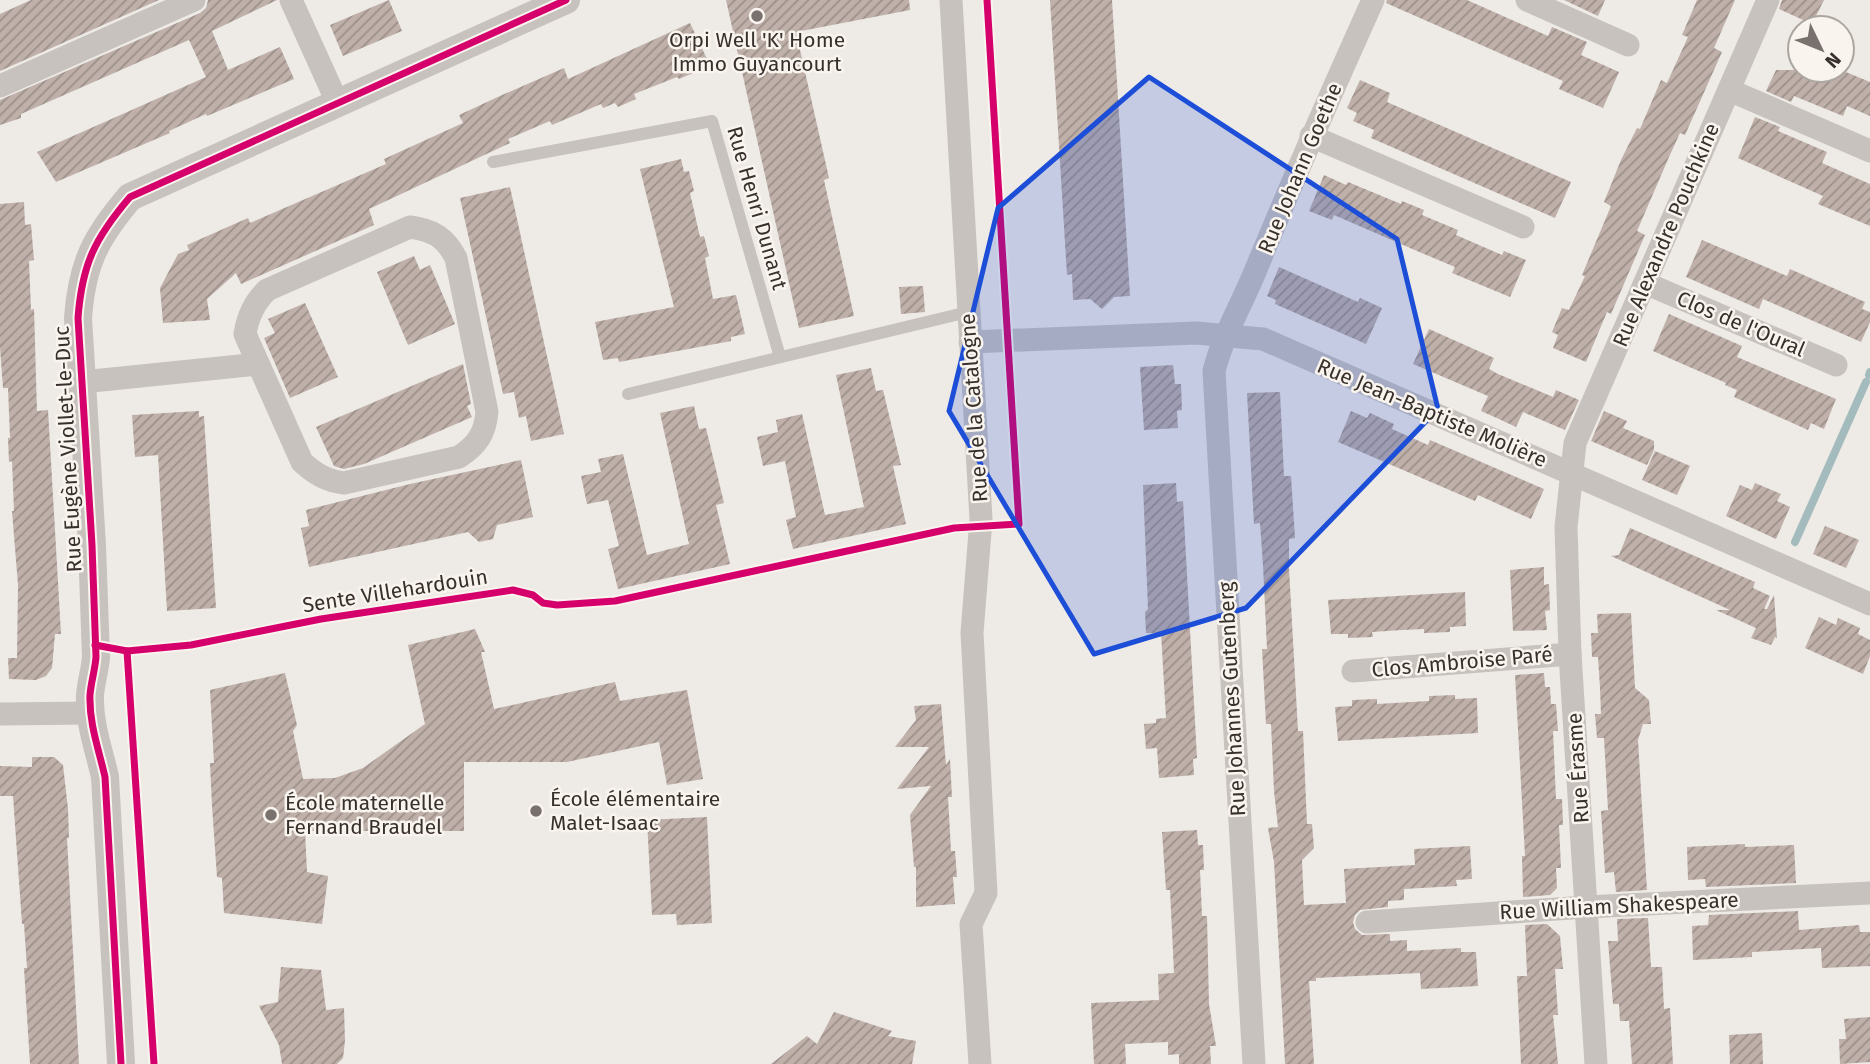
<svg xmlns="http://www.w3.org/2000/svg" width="1870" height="1064" font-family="'Fira Sans',sans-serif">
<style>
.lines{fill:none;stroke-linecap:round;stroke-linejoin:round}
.stream{stroke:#a4bbbd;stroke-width:8}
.building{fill:url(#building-hatch)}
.service{stroke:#c7c2bd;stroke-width:12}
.minor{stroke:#c7c2bd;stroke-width:23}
.tertiary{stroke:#c7c2bd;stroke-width:28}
.cycleway-casing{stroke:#f9f4ee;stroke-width:11}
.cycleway{stroke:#d6006c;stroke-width:7}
.marked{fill:#1d4ed8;fill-opacity:0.2;stroke:#1d4ed8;stroke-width:5;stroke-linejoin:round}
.poi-dot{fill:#78716d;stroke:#f9f4ee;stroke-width:2.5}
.labels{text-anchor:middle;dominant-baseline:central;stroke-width:5;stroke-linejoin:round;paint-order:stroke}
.poi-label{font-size:21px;fill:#38302c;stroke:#f9f4ee;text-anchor:start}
.street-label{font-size:21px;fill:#38302c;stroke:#f9f4ee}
</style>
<defs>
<pattern id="building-hatch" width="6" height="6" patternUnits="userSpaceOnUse" patternTransform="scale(1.75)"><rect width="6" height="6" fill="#bfb0a9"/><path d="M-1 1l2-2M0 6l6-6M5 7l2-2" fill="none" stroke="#9c908a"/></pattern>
</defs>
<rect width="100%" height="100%" fill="#eeeae6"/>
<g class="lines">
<g class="stream">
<path d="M1869,375L1870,372"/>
<path d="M1795,542L1866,382"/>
</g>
</g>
<g class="building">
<path d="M31,0H159L0,71V14Z"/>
<path d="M208,0H277L212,31L228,70L280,47L294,79L207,116L206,114L169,131L170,133L56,182L37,152L206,77L189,40L21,114V118L0,125V100L200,13L206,8Z"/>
<path d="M389,0L402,31L343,56L330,25Z"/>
<path d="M726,0H909L910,10L796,32L829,178L824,180L854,316L799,328Z"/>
<path d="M1050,0H1112L1130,296L1114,297L1102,309L1090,299L1073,300L1072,274L1067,275Z"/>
<path d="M1387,0H1467L1548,36L1552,27L1587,42L1581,55L1619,72L1603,108L1559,89L1563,81L1386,3Z"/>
<path d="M1564,0H1605L1598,16Z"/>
<path d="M1697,0H1735L1714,48L1722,52L1685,135L1680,133L1669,157L1637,231L1645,235L1611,314L1607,312L1586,362L1553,348L1558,335L1552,332L1562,308L1569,310L1585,276L1582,275L1611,206L1604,202L1621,160L1637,128L1640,129L1661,80L1667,83L1688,37L1682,35Z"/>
<path d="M1782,0H1824L1812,24L1779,9Z"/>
<path d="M690,23L708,61L696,66L698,71L679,79L677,77L634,94L636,99L618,107L615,103L603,108L601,104L552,125L550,121L508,139L510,143L369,209L374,225L241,284L236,273L207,299L210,320L163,323L160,288L178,254L189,250L187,245L248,218L250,223L386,164L384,159L463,123L459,115L502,95L564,68L568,79Z"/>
<path d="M1776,70H1841L1870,82V116L1847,106L1843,116L1794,96L1791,102L1766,91Z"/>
<path d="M1360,80L1390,93L1387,102L1571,182L1555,218L1371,138L1374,130L1353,121L1357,113L1347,108Z"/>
<path d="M1755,117L1780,127L1778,131L1827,152L1822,163L1870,184V226L1818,204L1823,196L1738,158Z"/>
<path d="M681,159L684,172L689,171L694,191L690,193L700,237L704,236L709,256L705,258L713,299L736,295L745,334L731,337V341L619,362L618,358L603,360L595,322L674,307L640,169Z"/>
<path d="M1324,175L1346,185L1348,182L1401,204L1402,201L1424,210L1422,215L1458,230L1456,235L1502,255L1504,251L1526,260L1510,297L1452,273L1455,267L1417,251L1334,215L1332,220L1309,211Z"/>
<path d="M510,187L564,434L531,441L526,416L519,418L514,392L503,394L460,198Z"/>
<path d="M24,202L25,225L31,224L34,260L29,261L31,310L34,309L37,411L48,410L61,634H55L52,668L46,676L36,680L9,679L8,658H17L18,585L12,511H14L12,461L9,462L8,438H10L8,388H3L0,347V204Z"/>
<path d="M1702,240L1787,276L1790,269L1865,302L1862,309L1870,312V322L1861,342L1763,299L1759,309L1686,277Z"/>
<path d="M414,256L420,270L430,265L455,324L408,345L377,272Z"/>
<path d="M1279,267L1358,302L1360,298L1382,308L1366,344L1275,304L1276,300L1267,296Z"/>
<path d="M923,286L925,312L901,314L899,287Z"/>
<path d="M305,303L338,377L290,398L264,338L275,333L268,319Z"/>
<path d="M1669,314L1742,346L1737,357L1836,399L1824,429L1811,423L1808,430L1734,397L1737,390L1725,385L1726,383L1653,351Z"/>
<path d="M1429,329L1494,358L1489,369L1498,374L1553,397L1556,390L1579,400L1565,430L1523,412L1516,427L1499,419L1481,411L1488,396L1413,364Z"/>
<path d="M463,364L471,404L467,406L472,417L364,464L344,469L334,466L316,427Z"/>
<path d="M1173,365L1175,384H1181L1182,410L1177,411L1178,428L1144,430L1140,367Z"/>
<path d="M871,368L876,391L883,390L901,465L893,466L906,524L793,549L786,520L796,517L785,461L763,466L757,437L778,432L776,420L802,414L825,515L864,507L836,375Z"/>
<path d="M1280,392L1284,476H1291L1295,538L1289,539V568L1298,731H1303L1307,824H1312L1314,848L1302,860L1304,905L1346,903L1344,869L1415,865L1414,849L1470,846L1472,879L1456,880L1457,886L1404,889V900L1388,901V907L1360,910L1355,915L1353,922L1355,929L1362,935L1390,934V941L1407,940V951L1461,948V952H1476L1478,986L1421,989L1420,973L1316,978V981H1309L1314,1064H1285L1274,862L1268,828L1278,827L1274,791L1271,724H1266L1262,649H1267L1263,565L1260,523L1254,524L1247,393Z"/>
<path d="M694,406L699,429L706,428L724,503L716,505L730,564L618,589L608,549L619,546L608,500L587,504L581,476L601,472L598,459L623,454L647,555L689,544L660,413Z"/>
<path d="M199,411V417L204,416L216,608L167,611L158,455L135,457L132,415Z"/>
<path d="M1351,411L1367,418L1370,413L1394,424L1392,429L1428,445L1430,440L1544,489L1531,519L1478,495L1475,501L1338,442Z"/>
<path d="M1604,411L1627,421L1623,428L1654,441V450L1647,465L1591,441Z"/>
<path d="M1655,451L1690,466L1677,495L1642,480Z"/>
<path d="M521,460L533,517L497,525L493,539L479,542L468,532L309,567L301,528L309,526L306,510L410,484Z"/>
<path d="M1176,483L1177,502L1183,501L1197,758L1193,759L1194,775L1159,778L1157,748L1146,749L1144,724L1156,723V719L1166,718L1161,633H1146L1145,612L1148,609L1143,485Z"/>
<path d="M1755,483L1781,494L1777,501L1790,507L1776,539L1726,516L1740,485L1752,490Z"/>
<path d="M1825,526L1859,540L1846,568L1813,554Z"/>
<path d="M1630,528L1755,582L1753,588L1770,596L1764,609H1767L1774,595L1777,638L1775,637L1771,645L1751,638L1756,628L1716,610H1730L1611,556L1619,555Z"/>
<path d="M1544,567V585L1549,584L1550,610L1545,611L1547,630L1513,631L1510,570Z"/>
<path d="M1465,592L1466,626L1450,627V632L1424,633V629L1402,630L1372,632L1373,637L1348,638V634H1331L1328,600Z"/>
<path d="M1631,613L1635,688L1649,700L1651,724H1643L1638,740L1647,890L1616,892L1614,872L1605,873L1601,811L1608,810L1604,738H1597L1595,714H1601L1600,688L1598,657H1592L1591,633H1598L1597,614Z"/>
<path d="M1819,617L1836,625L1838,618L1860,628L1858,634L1870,640V656L1863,674L1805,648Z"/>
<path d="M475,629L485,652H481L494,709L615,682L620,701L687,690L703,779L667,785L659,742L567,762H464V831H305L307,872L328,876L322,924L224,913L222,878L217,877L212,806L210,763H214L210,690L285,673L297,725L293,731L303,779L335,778L363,768L425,724L408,645Z"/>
<path d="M1544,673L1545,687H1550L1551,704H1556L1558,731H1553L1556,799H1562L1563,825H1559L1561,868H1556L1557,888L1550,895L1523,897L1522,856H1525L1515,675Z"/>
<path d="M1455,695V699L1477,698L1478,733L1338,741L1335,707L1352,706V700L1377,699V704L1429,701V696Z"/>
<path d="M941,704L946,765L950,759L952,797H948L951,851H955L957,877H953L955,904L916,907V867H914L910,815L931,786L897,789L929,747H895L916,720L914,706Z"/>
<path d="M32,757H54L63,765L68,809L69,838H67L79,1064H30L24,968H27L24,924H22L13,796H0V766L32,767Z"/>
<path d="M707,817L712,923L677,925L676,914L652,915L647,820Z"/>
<path d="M1197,830L1198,845H1203L1204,870H1200L1202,916H1207L1209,1004L1216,1046H1210L1211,1064H1179V1054L1168,1055V1042L1125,1044L1126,1064H1094L1091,1003L1159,1000L1158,974L1174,973L1170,890H1166L1162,832Z"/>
<path d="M1745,844V847L1794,845L1796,883L1706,887L1705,879L1688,880L1687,847Z"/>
<path d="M1798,911L1799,930L1859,925L1860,932H1870V966L1822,968L1821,948L1752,952V957L1693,960L1692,926L1708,925L1709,915Z"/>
<path d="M1648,918L1651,967H1662L1664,1009L1670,1008L1673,1064H1632L1629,1021H1620L1619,1004H1613L1608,941H1618L1617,919Z"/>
<path d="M1547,924L1560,936L1563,969H1555L1558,1015H1553L1558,1064H1521L1517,976H1527L1525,925Z"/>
<path d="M281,967L321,970L326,1010L344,1008L345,1041L343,1058L337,1064H282L279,1045L259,1006L278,1002Z"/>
<path d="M834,1012L892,1031L888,1036L916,1041L912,1064H771L807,1036L817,1044Z"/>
<path d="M1870,1017V1062L1840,1064L1839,1039H1846L1844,1019Z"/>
<path d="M1762,1033L1763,1064H1730L1729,1035Z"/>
</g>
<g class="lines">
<g class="service">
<path d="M493,162L712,121L780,357"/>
<path d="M628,394L968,312"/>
</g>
<g class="minor">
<path d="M291,0L338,104"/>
<path d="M951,0L981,519L972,633L986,893L971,924L980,1064"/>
<path d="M1527,0L1628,45"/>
<path d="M0,86L194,0"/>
<path d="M1729,90L1870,151"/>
<path d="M1311,136L1523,227"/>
<path d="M410,227C433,230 445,237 456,258L487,412C485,434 477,445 459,457L344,483C327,481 315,474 302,462L245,334C248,316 254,303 267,290Z"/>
<path d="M1645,283L1836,365"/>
<path d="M970,342L1196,333L1263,339L1870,604"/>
<path d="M82,382L258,364"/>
<path d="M1353,671L1570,654"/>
<path d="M0,714L91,713"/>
<path d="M1367,922L1586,907L1870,893"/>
<path d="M1254,1064L1214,371C1223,335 1243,302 1257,267C1294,177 1333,89 1373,0"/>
<path d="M1596,1064L1570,654L1566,527L1575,443L1768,0"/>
</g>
<path class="tertiary" d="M121,1064L105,777C99,750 89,724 90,695C91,682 95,670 96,657L92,545L78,318C82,264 95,238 130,197L566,0"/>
<g class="cycleway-casing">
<g id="cycleway">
<path d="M95,645L127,651L191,645L321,619L513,590L533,595L543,603L557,605L615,601L954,528L1019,524L987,0"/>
<path d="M127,651L154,1064"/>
<path d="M121,1064L105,777C99,750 89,724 90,695C91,682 95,670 96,657L92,545L78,318C82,264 95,238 130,197L566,0"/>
</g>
</g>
<use href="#cycleway" class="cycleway"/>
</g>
<path class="marked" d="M1149,77L1397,239L1438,409L1246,608L1094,654L949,411L998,208Z"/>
<g class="poi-dot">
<circle cx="757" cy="16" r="7"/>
<circle cx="536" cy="811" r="7"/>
<circle cx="271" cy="815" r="7"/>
</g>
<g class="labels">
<g class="poi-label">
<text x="757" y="40" text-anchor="middle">Orpi Well 'K' Home<tspan x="757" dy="24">Immo Guyancourt</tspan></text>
<text x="550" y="799">École élémentaire<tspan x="550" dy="24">Malet-Isaac</tspan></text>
<text x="285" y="803">École maternelle<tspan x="285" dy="24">Fernand Braudel</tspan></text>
</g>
<g class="street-label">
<text transform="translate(1300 168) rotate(-67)">Rue Johann Goethe</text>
<text transform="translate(757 208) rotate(74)">Rue Henri Dunant</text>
<text transform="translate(1666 235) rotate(-67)">Rue Alexandre Pouchkine</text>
<text transform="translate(1741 324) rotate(23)">Clos de l'Oural</text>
<text transform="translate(974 408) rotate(-94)">Rue de la Catalogne</text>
<text transform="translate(1432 413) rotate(23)">Rue Jean-Baptiste Molière</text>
<text transform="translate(68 449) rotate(-93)">Rue Eugène Viollet-le-Duc</text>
<text transform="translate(395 591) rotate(-9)">Sente Villehardouin</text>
<text transform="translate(1462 662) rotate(-5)">Clos Ambroise Paré</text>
<text transform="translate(1232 699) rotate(-93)">Rue Johannes Gutenberg</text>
<text transform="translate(1578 768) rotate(-94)">Rue Érasme</text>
<text transform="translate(1619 906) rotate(-3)">Rue William Shakespeare</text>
</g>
</g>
<g transform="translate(1821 49) rotate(133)"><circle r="33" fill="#f9f4ee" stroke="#aca6a0" stroke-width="2"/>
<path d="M0-5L12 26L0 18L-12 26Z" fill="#78716d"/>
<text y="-10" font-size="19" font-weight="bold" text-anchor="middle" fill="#38302c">N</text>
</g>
</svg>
